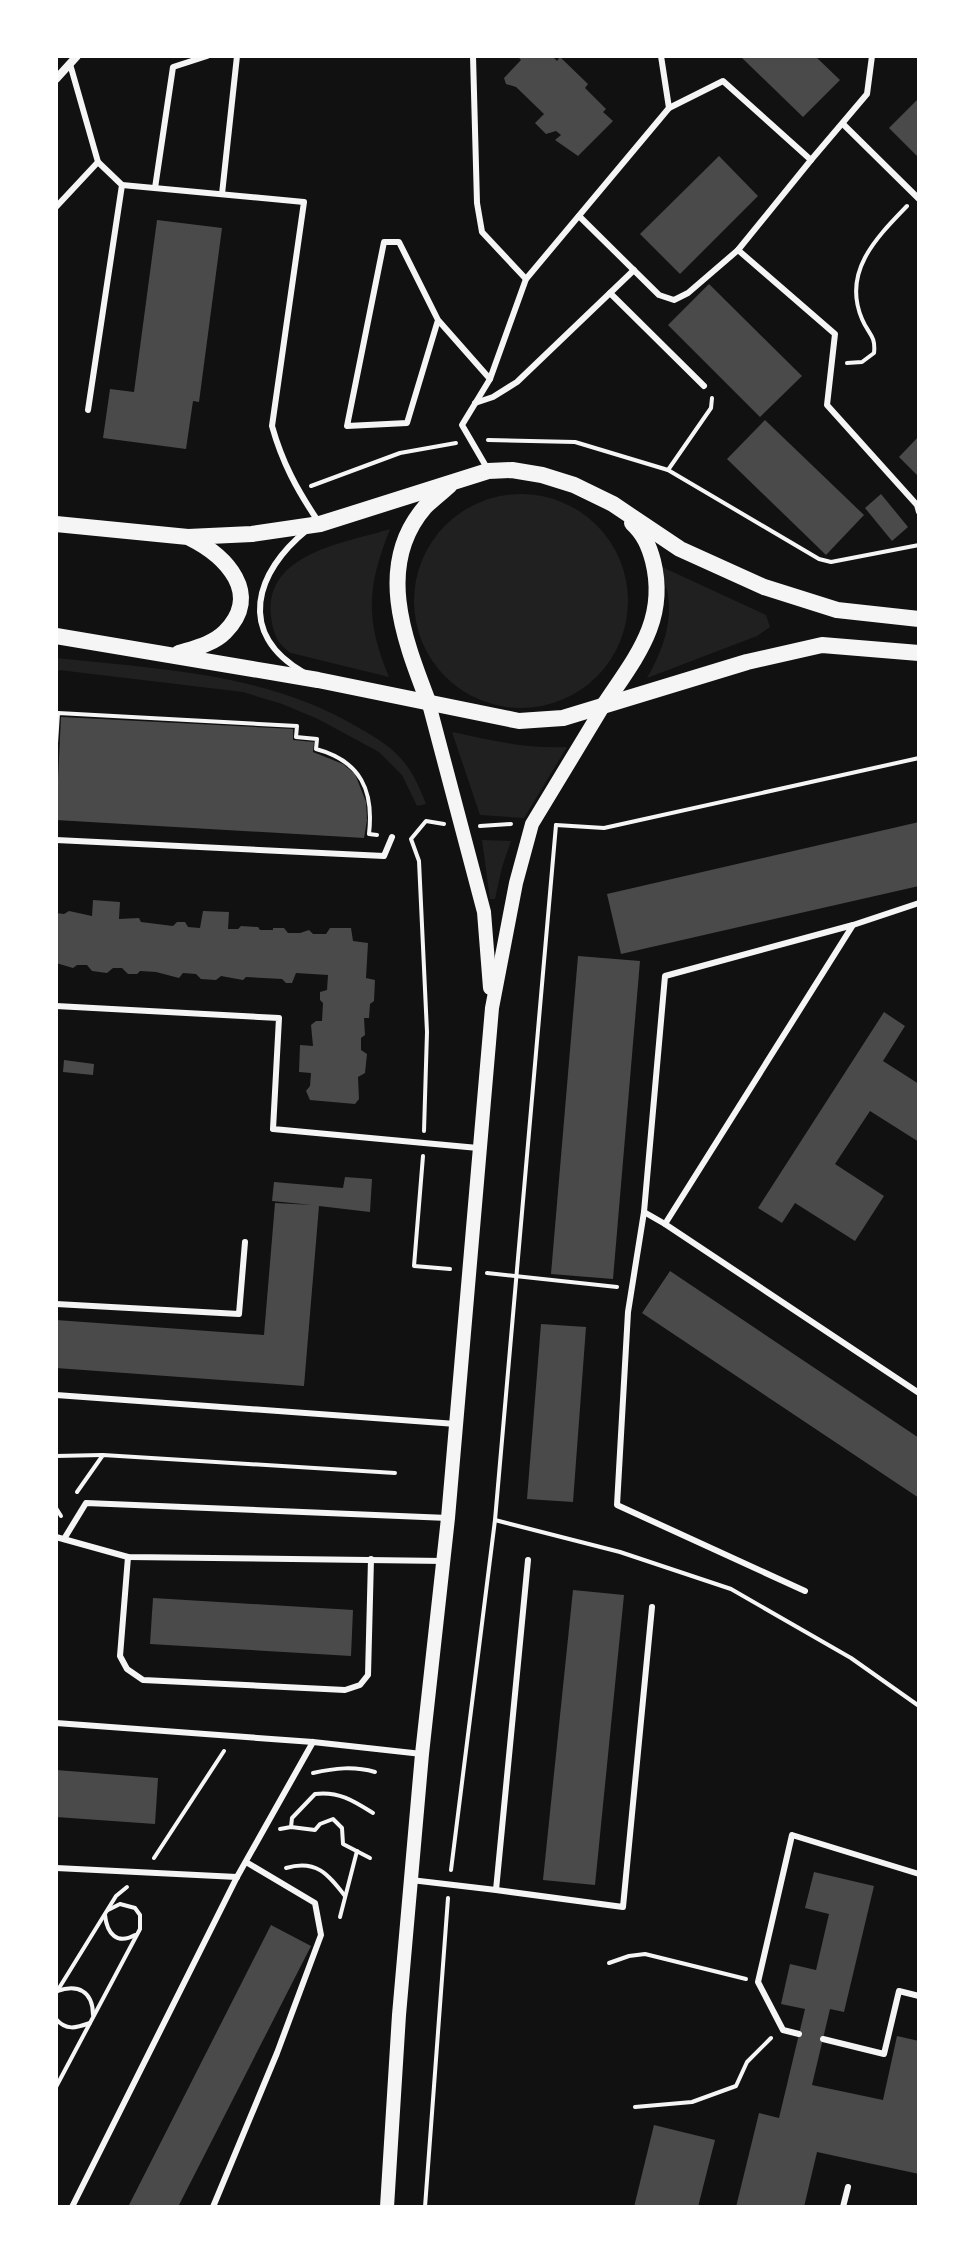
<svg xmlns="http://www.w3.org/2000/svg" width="975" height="2263" font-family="Spectral,serif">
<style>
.green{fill:#202020}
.building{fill:#4a4a4a}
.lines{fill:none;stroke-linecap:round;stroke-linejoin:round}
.path{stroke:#f5f5f5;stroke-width:4}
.service{stroke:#f5f5f5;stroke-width:6}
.minor{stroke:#f5f5f5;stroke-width:8}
.tertiary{stroke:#f5f5f5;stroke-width:14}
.secondary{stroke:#f5f5f5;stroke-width:16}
</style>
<rect width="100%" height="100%" fill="#111"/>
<g class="green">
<circle cx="521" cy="601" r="107"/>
<path d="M390,529C367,587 365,619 389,677L291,653C277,644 273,633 271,616C264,553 345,543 390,529Z"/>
<path d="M662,567L766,615L770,627L757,636L647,678C666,646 679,605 659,570Z"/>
<path d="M56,658C159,669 268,673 359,728C376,737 396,750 407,766C415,777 421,791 426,804L417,806L402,775L379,752L318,719L282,704L243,692L59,670L56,675Z"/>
<path d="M452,732C491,740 526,749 567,747L524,818L480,815Z"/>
<path d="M482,840L511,841L502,867L495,899H490Z"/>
</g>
<g class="building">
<path d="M517,56H552L557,61L560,57L588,84L585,88L606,109L603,112L613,121L578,156L555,140L561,135L556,131L546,134L535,123L544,114L516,87L506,84L504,78L521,60Z"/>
<path d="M740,56H815L840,80L803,117Z"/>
<path d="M919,98V158L889,128Z"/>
<path d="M719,156L758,196L680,274L640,234Z"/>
<path d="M157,220L222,228L199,402L193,401L186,449L103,438L110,389L134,392Z"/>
<path d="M709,284L802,376L760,417L668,325Z"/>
<path d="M765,420L864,515L826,555L727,459Z"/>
<path d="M919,436V477L899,457Z"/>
<path d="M881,494L908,527L892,541L865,508Z"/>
<path d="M61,717L293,729V740L314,742L313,752L343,764L355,774L366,802L367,820L364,838L56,820Z"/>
<path d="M919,822V886L621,954L607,894Z"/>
<path d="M93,900L120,902L119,919L139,918L141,922L173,926L177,922H185L188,927L200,928L203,911L229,912L228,929H238L241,926L258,927L260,930H273V928H284L288,933H300L309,930L313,934H326L330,928H351L353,941L368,943L366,978L375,980L374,1001L370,1004L369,1018H364L365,1035L361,1038V1050L367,1054L365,1073L358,1077L359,1099L355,1104L310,1100L306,1091L310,1086L311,1073L299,1072L300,1045L313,1046L311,1025L316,1021H322L323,1003L320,1000V992L327,990L328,975L296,973L292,983H286L282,979L246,977L243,980L221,976L216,980L201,979L196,974L183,973L179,978L156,972L140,971L137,974H128L122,968H113L107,973L92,971L87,965H77L73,968L56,963V913L64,914L69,911L92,916Z"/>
<path d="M578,956L640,961L613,1279L551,1274Z"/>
<path d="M884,1012L905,1026L883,1061L919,1084V1142L870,1111L835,1164L884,1196L855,1241L795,1203L782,1223L758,1208Z"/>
<path d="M64,1060L94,1064L93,1075L63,1072Z"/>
<path d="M345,1177L372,1179L370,1212L319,1206L304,1386L56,1368V1320L264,1335L275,1203L312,1205L272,1201L274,1182L343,1188Z"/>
<path d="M670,1271L919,1438V1498L642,1313Z"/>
<path d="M541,1324L586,1327L573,1502L527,1499Z"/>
<path d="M573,1590L624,1595L595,1885L543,1880Z"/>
<path d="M153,1598L353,1610L351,1656L150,1644Z"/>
<path d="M56,1770L158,1778L155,1824L56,1817Z"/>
<path d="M814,1872L874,1886L844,2012L830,2009L812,2085L883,2100L897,2036L919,2041V2174L817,2152L804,2207H736L759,2113L779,2118L805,2009L781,2004L790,1964L816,1970L829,1914L805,1908Z"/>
<path d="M271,1925L311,1946L178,2207H128Z"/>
<path d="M654,2125L715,2140L698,2207H634Z"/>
</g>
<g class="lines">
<g class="path">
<path d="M847,363L862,362L874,353C876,335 868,334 862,319C842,272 876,238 907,206"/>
<path d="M488,440L575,442L668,470L819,559L831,562L919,545"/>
<path d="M668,470L711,408L712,398"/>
<path d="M311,486L400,453L456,443"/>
<path d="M56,743L58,713L297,726L296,737L317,739L316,749C361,761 374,791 369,834L377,835"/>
<path d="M556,825L604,828L919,758"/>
<path d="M480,826L511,824"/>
<path d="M424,1131L427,1032L419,861L411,839L426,821L444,824"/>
<path d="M423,1156L414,1266L450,1269"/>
<path d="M487,1273L617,1287"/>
<path d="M56,1456L102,1455"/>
<path d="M77,1492L103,1455L395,1473"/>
<path d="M56,1508L61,1516"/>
<path d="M495,1520L620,1552L731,1589L851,1658L919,1706"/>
<path d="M313,1773C335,1768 354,1766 375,1772"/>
<path d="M291,1827L292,1818L315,1794C339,1791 354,1801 373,1813"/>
<path d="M280,1829L291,1827L315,1830L320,1824L333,1819L342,1828L343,1844L370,1858"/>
<path d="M154,1858L224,1751"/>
<path d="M286,1868C316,1859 328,1874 345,1896"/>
<path d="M451,1870L495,1520L556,825"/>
<path d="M105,1915C107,1934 117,1945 135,1935"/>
<path d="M340,1917L357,1851"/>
<path d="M609,1963L629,1956L645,1954L746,1979"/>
<path d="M57,1991C78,1984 93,1991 93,2015"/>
<path d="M56,1993L116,1896L127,1887"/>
<path d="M56,2019C66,2031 76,2028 90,2023"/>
<path d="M56,2087L140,1929V1915L135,1908L120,1904L108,1910"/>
<path d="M635,2107L692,2102L736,2086L747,2062L771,2038"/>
<path d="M425,2207L448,1898"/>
</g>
<g class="service">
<path d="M473,56L477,203L482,232L526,279"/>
<path d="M669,108L723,81L811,160L738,250L835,334L827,405L917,505L919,512"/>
<path d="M843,124L919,199"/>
<path d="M811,160L867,94L872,56"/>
<path d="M122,185L304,202L272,426C282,462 297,490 318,521"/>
<path d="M155,188L173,67L207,56"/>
<path d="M222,194L237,56"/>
<path d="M56,207L98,162L70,64"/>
<path d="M579,216L659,295L674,300L688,293L738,250"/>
<path d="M610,293L704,386"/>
<path d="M438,320L399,242H384L347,426L407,423L438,320L490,379"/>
<path d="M475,403L493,397L517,382L634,270"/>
<path d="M88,410L122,185L98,162"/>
<path d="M487,468L462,425L490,379L526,279L669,108L661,56"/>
<path d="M303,672C236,633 255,572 307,530"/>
<path d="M56,840L384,856L392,837"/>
<path d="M919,903L853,925L665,1224L919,1393"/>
<path d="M56,1006L279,1018L273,1129L478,1148"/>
<path d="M644,1212L628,1312L617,1505L805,1591"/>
<path d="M665,1224L644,1212L665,976L853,925"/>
<path d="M56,1304L239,1314L245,1242"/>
<path d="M56,1395L456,1424"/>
<path d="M56,1537L128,1557L444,1561"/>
<path d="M64,1539L86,1503L448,1518"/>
<path d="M128,1557L120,1656L127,1669L143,1680L345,1690L360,1685L368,1675L371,1559"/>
<path d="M56,1723L313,1742L422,1754"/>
<path d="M56,1868L237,1877"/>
<path d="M411,1880L496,1890L528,1560"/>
<path d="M496,1890L623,1907L652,1607"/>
<path d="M799,2034L783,2030L758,1982L792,1835L919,1874"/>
<path d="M823,2039L884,2054L899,1991L919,1996"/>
<path d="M72,2207L237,1877L313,1742"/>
<path d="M213,2207L277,2053L321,1935L315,1903L246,1862"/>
<path d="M843,2207L848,2187"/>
</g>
<path class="minor" d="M56,79L77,56"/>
<g class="tertiary">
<path d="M429,704L484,912L490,988"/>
<path d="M387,2207L399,2015L422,1754L448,1518L492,1008L516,883L532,824L604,705"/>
</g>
<g class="secondary">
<path d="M56,524L188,537L252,534L320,524L488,471L512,470L542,475L574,485L613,504L680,549L764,587L837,610L919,619"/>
<path d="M56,636L318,680L519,721L563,718L747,662L822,645L919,653"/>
<path d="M179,653C195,648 213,644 225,632C263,594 226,556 190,538"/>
<path d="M429,704C405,641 374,566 425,507C432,500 441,493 449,486"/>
<path d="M604,705C635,658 668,621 653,561C649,546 644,534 632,523"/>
</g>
</g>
<rect width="975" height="2263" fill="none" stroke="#ffffff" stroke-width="116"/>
</svg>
